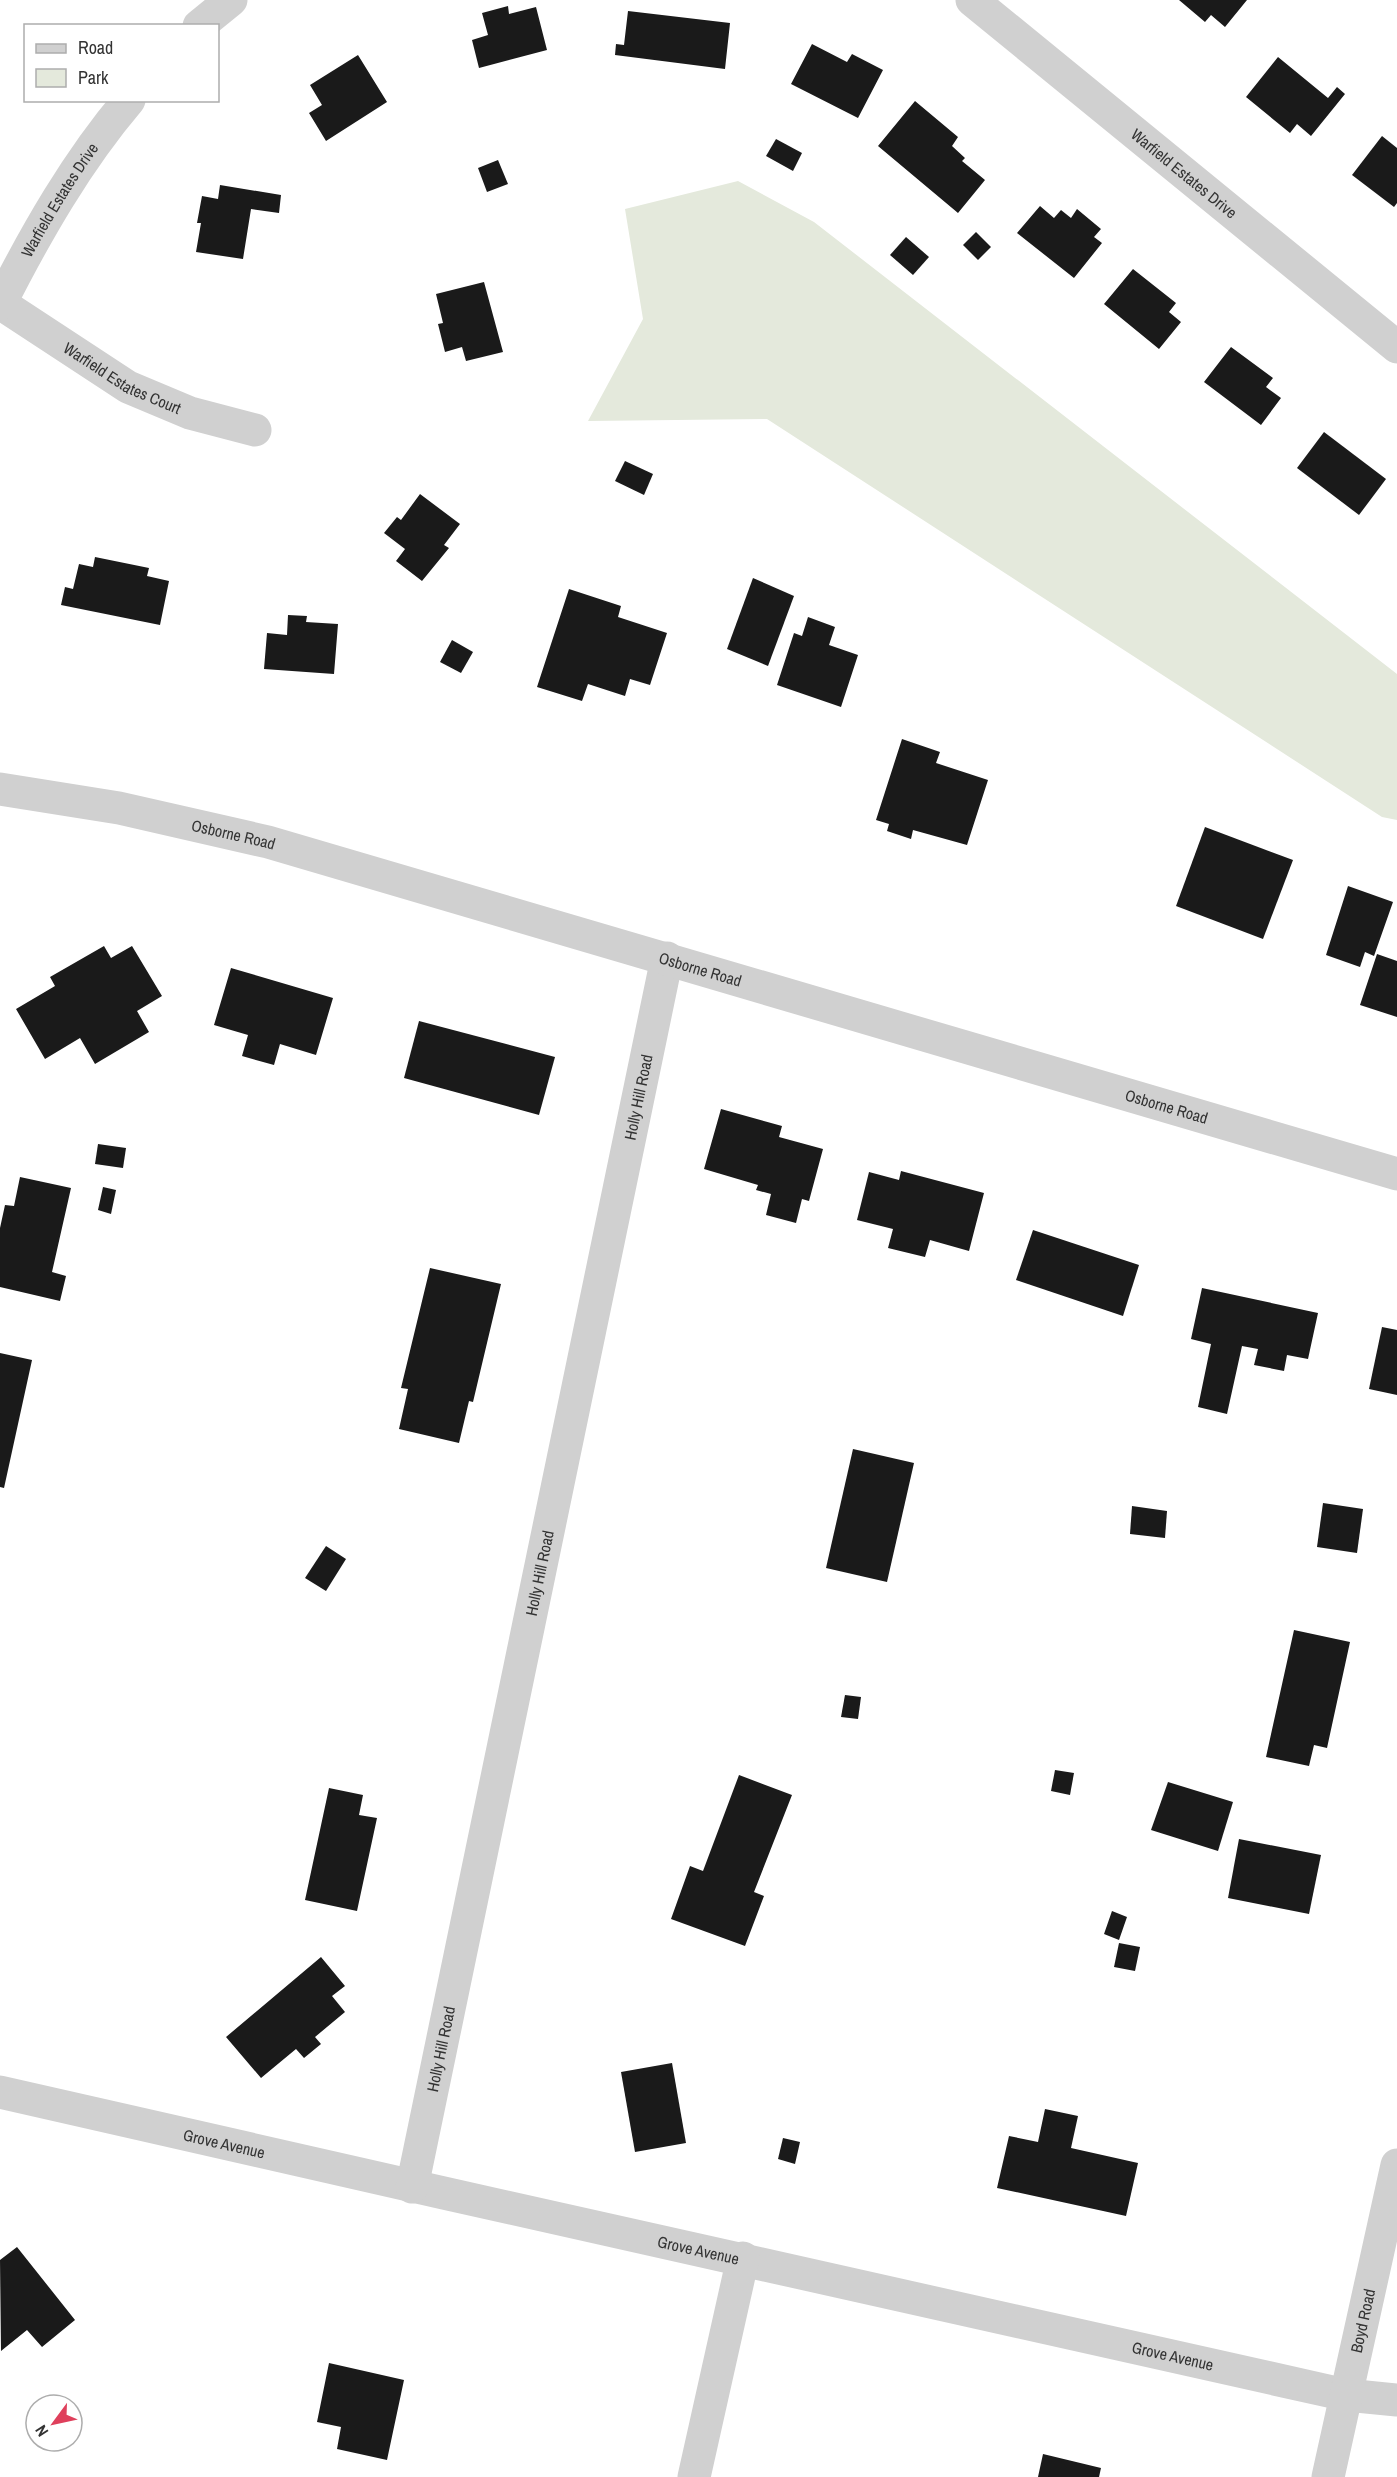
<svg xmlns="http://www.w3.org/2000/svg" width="1397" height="2477" font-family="'Archivo Narrow',sans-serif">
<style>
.green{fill:#e4e9dc}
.building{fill:#1a1a1a}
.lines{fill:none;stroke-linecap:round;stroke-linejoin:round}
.minor{stroke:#d0d0d0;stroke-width:33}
.tertiary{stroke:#d0d0d0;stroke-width:33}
.labels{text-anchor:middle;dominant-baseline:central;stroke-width:6;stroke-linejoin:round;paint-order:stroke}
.street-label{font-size:16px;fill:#333;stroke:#fff}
</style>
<rect width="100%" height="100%" fill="#fff"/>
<path class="green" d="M738,181L814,222L1397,674V820L1382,817L767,419L588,421L643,319L625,209Z"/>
<g class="building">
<path d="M1179,0H1247L1225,27L1211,15L1205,22Z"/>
<path d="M508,6L509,14L536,7L547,50L479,68L472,40L488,35L482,13Z"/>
<path d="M628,11L730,23L725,69L615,55L616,44L624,45Z"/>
<path d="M812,44L847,62L852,54L883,70L858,118L791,84Z"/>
<path d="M358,55L387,102L326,141L309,113L322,105L310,85Z"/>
<path d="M1278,57L1328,98L1337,87L1345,94L1311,136L1297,124L1290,133L1246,97Z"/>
<path d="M915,101L958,137L952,146L965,158L962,161L985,180L958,213L878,146Z"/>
<path d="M1382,136L1397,148V203L1394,207L1352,175Z"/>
<path d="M776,139L802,153L793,171L766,156Z"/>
<path d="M498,160L508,184L487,192L478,168Z"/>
<path d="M220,185L281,195L279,213L251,209L243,259L196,252L201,223H197L202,196L218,199Z"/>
<path d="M1040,206L1054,218L1061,210L1071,218L1077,209L1101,229L1094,237L1102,243L1074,278L1017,233Z"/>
<path d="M976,232L991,247L978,260L963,245Z"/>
<path d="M906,237L929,257L913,275L890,255Z"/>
<path d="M1133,269L1176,303L1169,312L1181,322L1159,349L1104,304Z"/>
<path d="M484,282L503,352L466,361L462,347L445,352L438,324L443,323L436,294Z"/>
<path d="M1231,347L1273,378L1266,387L1281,398L1261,425L1204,382Z"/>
<path d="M1324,432L1386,479L1359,515L1297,468Z"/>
<path d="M625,461L653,474L644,495L615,481Z"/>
<path d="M420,494L460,524L444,545L449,548L422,581L396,561L405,549L384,533L397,517L401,520Z"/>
<path d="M95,557L149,568L147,576L169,581L160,625L61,605L65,587L73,589L79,564L93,567Z"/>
<path d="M753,578L794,596L768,666L727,649Z"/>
<path d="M569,589L621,606L618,617L667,633L650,685L630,679L625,696L588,684L582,701L537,687Z"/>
<path d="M288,615L307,616L306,622L338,624L334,674L264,669L267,633L287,635Z"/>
<path d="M808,617L835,627L829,645L858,655L841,707L777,685L794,633L802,636Z"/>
<path d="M452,640L473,652L461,673L440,662Z"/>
<path d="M902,739L940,752L936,763L988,780L967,845L913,830L911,839L887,831L889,824L876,820Z"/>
<path d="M1205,827L1293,860L1263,939L1176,906Z"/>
<path d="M1348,886L1393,902L1374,956L1365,952L1360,967L1326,955Z"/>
<path d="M104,946L111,958L132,946L162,996L137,1011L149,1032L95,1064L80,1038L45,1059L16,1009L55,986L50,977Z"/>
<path d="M1377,954L1397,961V1017L1360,1005Z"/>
<path d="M231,968L333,998L316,1055L280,1044L274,1065L242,1056L248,1035L214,1025Z"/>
<path d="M419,1021L555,1057L539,1115L404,1078Z"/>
<path d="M721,1109L782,1126L779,1137L823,1149L809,1201L802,1199L796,1223L766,1215L771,1194L756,1190L758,1185L704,1169Z"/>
<path d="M98,1144L126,1148L123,1168L95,1164Z"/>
<path d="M901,1171L984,1193L969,1251L930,1240L925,1257L888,1248L893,1229L857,1220L869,1172L899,1180Z"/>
<path d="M20,1177L71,1188L52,1272L66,1276L60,1301L0,1287V1228L5,1205L14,1206Z"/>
<path d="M103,1187L116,1190L111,1214L98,1210Z"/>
<path d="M1033,1230L1139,1265L1123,1316L1016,1280Z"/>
<path d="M430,1268L501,1284L473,1402L469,1401L459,1443L399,1429L408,1389L401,1388Z"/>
<path d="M1202,1288L1318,1313L1308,1359L1287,1355L1284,1371L1254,1365L1258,1349L1242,1346L1227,1414L1198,1407L1211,1344L1191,1339Z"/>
<path d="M1382,1327L1397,1330V1395L1369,1389Z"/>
<path d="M0,1353L32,1360L4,1488L0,1487Z"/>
<path d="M853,1449L914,1463L887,1582L826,1568Z"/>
<path d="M1323,1503L1363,1509L1357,1553L1317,1547Z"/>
<path d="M1132,1506L1167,1511L1165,1538L1130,1534Z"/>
<path d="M326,1546L346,1559L326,1591L305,1578Z"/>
<path d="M1294,1630L1350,1642L1327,1748L1314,1745L1309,1766L1266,1757Z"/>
<path d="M845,1695L861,1697L858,1719L841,1717Z"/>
<path d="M1055,1770L1074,1773L1070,1795L1051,1791Z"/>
<path d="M739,1775L792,1795L754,1892L764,1896L745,1946L671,1919L690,1866L703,1871Z"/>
<path d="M1168,1782L1233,1802L1218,1851L1151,1830Z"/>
<path d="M329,1788L363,1795L359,1815L377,1818L357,1911L305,1900Z"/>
<path d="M1239,1839L1321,1855L1309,1914L1228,1898Z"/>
<path d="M1112,1911L1127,1917L1119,1940L1104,1934Z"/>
<path d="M1119,1943L1140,1947L1135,1971L1114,1967Z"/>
<path d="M321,1957L345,1986L332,1996L345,2012L315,2037L321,2044L304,2058L296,2049L261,2078L226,2037Z"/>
<path d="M672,2063L686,2143L635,2152L621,2072Z"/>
<path d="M1045,2109L1078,2116L1071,2148L1138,2163L1126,2216L997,2188L1009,2136L1038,2142Z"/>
<path d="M783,2138L800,2142L795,2164L778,2159Z"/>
<path d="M17,2247L75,2320L42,2347L27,2330L1,2351L0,2260Z"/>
<path d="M329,2363L404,2380L387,2460L337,2449L341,2427L317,2422Z"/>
<path d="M1043,2454L1101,2468L1099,2477H1038Z"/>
</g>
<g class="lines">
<g class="minor">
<path id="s1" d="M972,0L1397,347"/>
<path d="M199,26L231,0"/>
<path id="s2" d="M0,303L128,387L190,413L255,430"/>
<path id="s3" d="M0,304C36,233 77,161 129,100"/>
<path id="s4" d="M0,2092C448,2196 898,2293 1346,2395L1397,2400"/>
<path id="s5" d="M412,2187L667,958"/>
<path d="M694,2477L743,2258"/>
<path id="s6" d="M1328,2477L1397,2165"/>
</g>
<path class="tertiary" id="s7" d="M0,789L119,808L268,842L1397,1174"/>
</g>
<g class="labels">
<g class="street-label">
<text stroke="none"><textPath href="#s1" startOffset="274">Warfield Estates Drive</textPath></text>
<text stroke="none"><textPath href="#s3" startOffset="120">Warfield Estates Drive</textPath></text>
<text stroke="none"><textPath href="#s2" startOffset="144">Warfield Estates Court</textPath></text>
<text stroke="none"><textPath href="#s7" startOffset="238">Osborne Road</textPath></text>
<text stroke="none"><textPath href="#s7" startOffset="724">Osborne Road</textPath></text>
<text stroke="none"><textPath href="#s5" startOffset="1113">Holly Hill Road</textPath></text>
<text stroke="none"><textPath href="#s7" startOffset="1210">Osborne Road</textPath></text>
<text stroke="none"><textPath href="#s5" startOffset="627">Holly Hill Road</textPath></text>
<text stroke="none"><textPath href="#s5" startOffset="141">Holly Hill Road</textPath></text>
<text stroke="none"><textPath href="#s4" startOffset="230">Grove Avenue</textPath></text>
<text stroke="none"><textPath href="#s4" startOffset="716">Grove Avenue</textPath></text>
<text stroke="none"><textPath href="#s6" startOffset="160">Boyd Road</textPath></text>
<text stroke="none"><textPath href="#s4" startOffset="1202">Grove Avenue</textPath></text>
</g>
</g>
<rect x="24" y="24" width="195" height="78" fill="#ffffff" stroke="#adadad" stroke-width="1.5"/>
<rect x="36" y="44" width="30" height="9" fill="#d0d0d0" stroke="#adadad" stroke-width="1.5"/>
<text x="78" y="54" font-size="18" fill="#333333">Road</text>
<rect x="36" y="69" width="30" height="18" fill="#e4e9dc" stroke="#adadad" stroke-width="1.5"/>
<text x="78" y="84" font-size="18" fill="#333333">Park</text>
<g transform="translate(54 2423) rotate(237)"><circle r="28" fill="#ffffff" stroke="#adadad" stroke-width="1.5"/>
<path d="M0-4.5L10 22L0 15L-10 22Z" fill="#df405c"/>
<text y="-9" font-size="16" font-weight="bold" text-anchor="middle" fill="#333333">N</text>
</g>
</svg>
